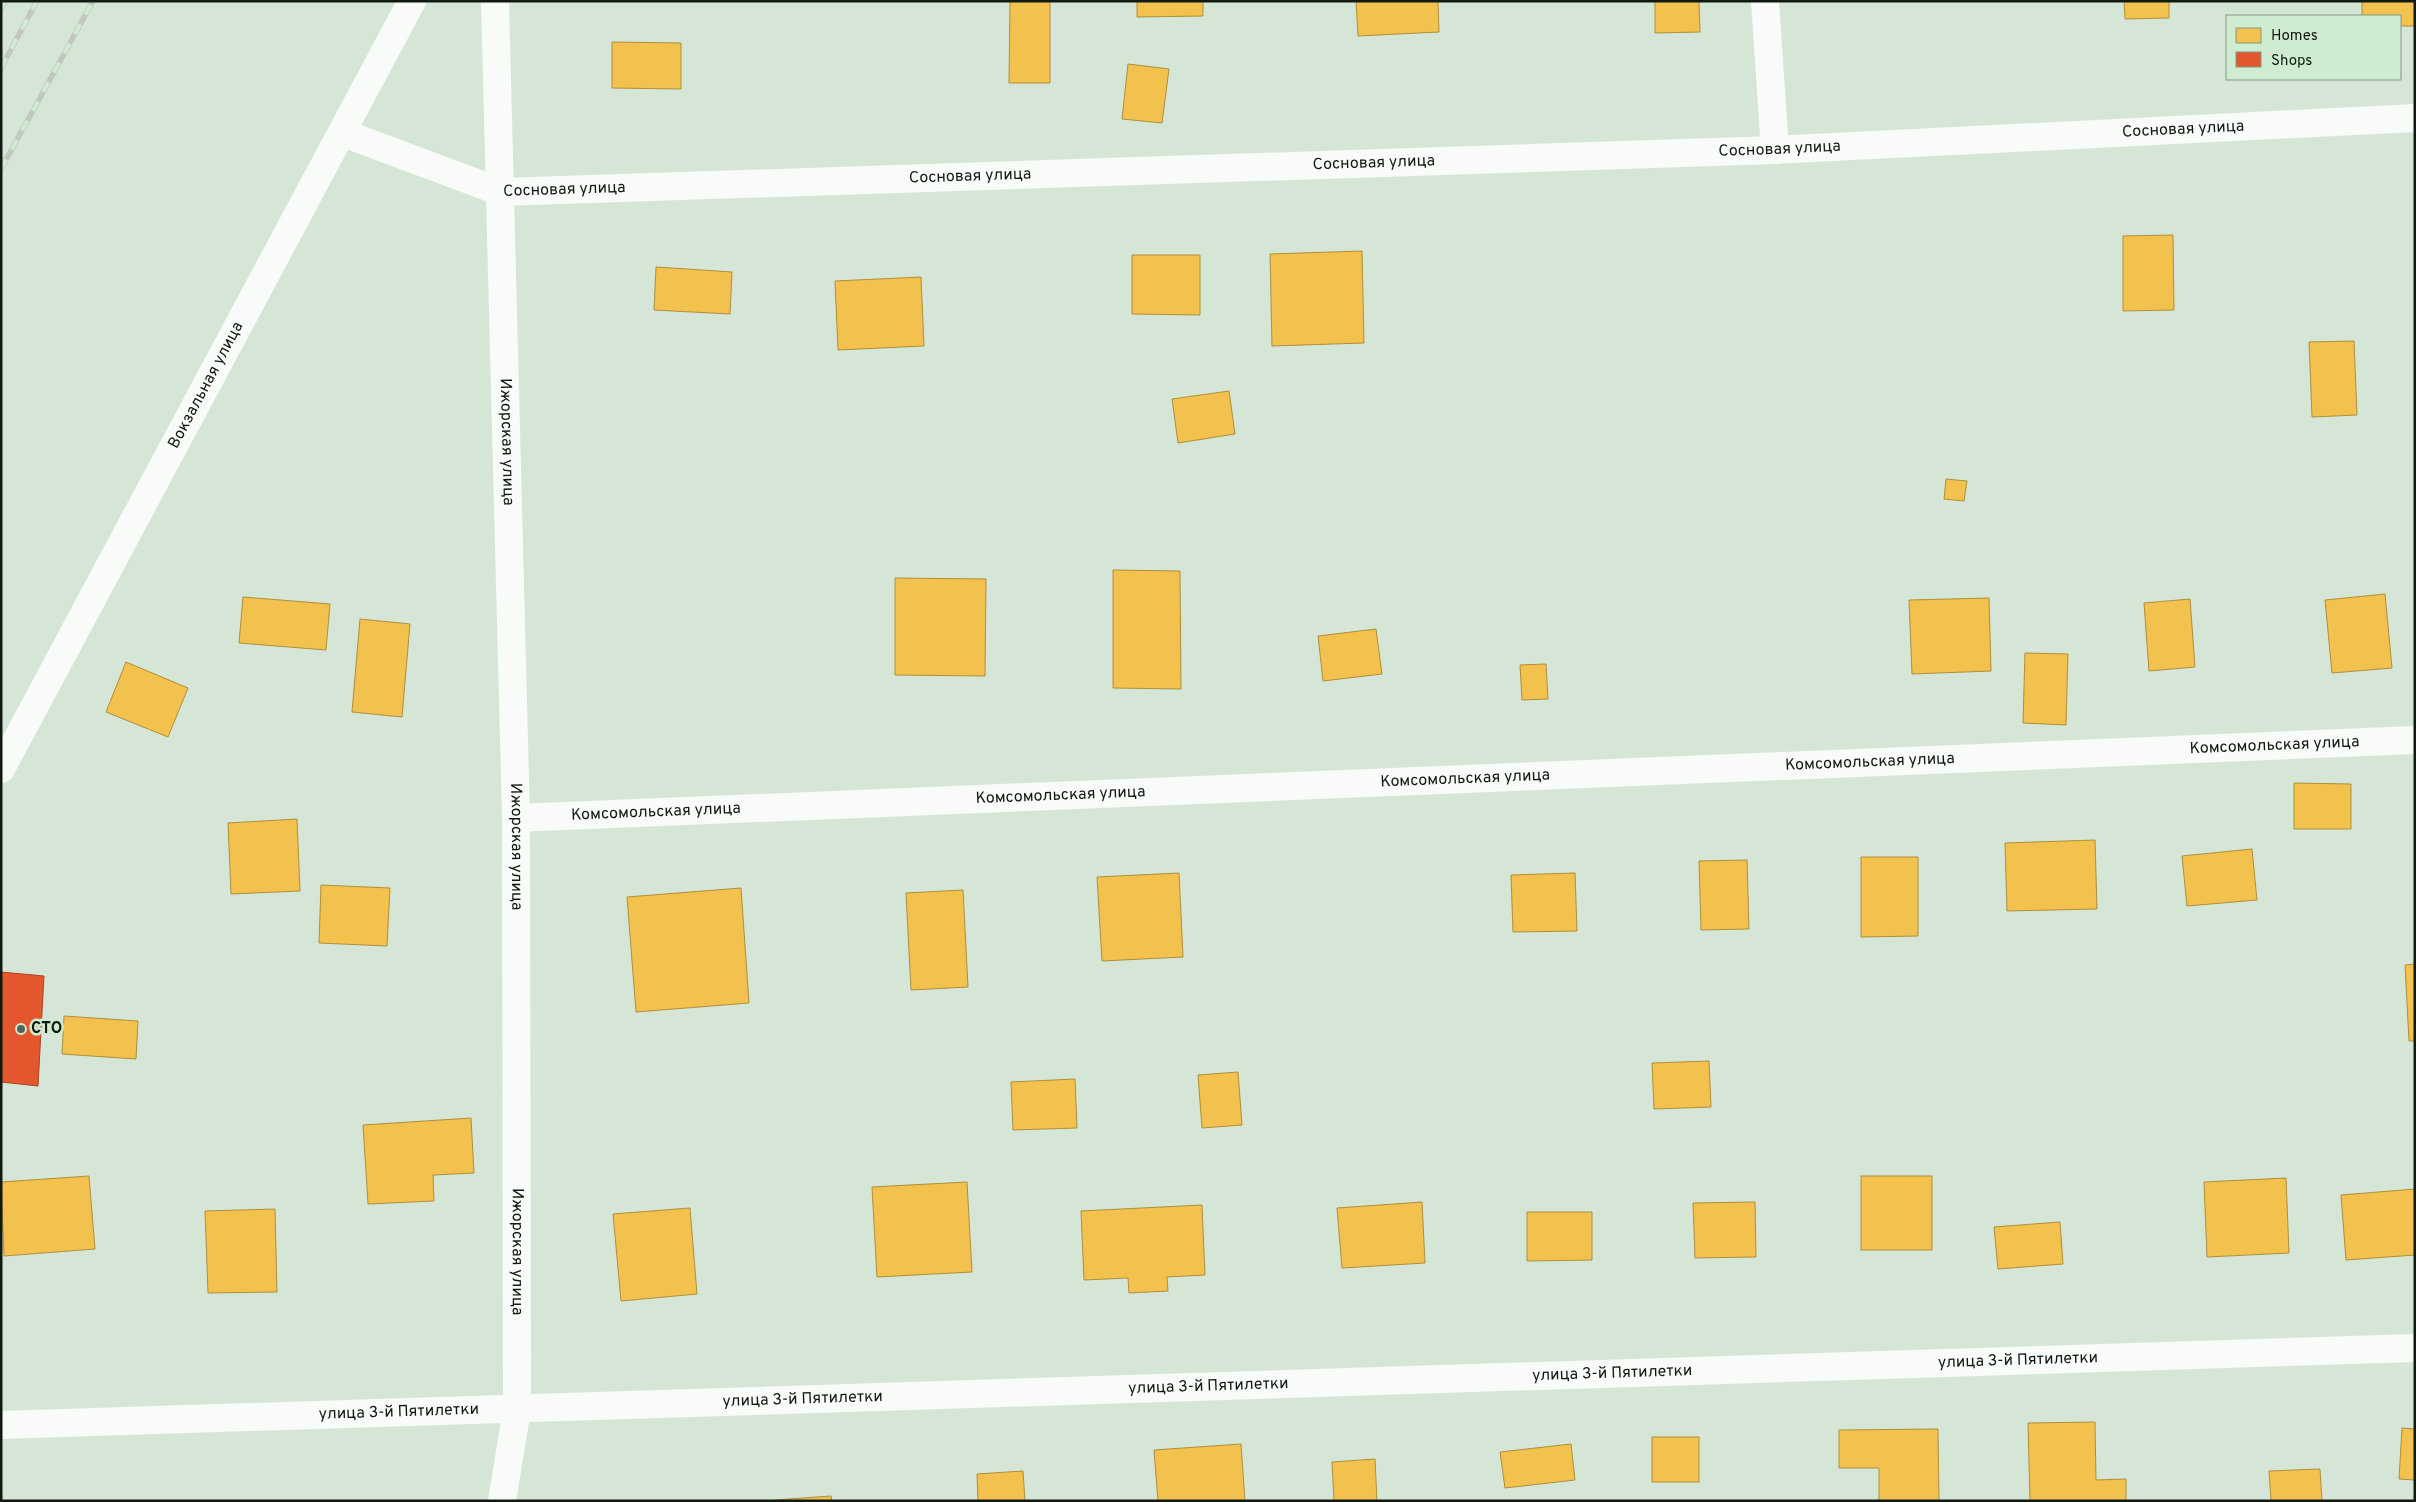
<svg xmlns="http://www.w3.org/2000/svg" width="2416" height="1502" font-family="Overpass,sans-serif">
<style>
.homes{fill:#f2c14e;stroke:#ae8f3b}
.shops{fill:#e4572e;stroke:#a44525}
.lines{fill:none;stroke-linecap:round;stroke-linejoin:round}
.minor{stroke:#f9fbf9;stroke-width:28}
.rail-casing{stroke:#c2c7c2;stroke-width:5.5}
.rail{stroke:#d0ecd0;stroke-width:4;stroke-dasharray:11;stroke-linecap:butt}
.poi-dot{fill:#556155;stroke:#d0ecd0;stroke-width:2}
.labels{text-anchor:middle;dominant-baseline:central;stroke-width:5;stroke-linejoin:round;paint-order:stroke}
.street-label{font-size:16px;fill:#101a10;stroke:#d0ecd0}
.poi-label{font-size:16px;font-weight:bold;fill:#101a10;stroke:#d0ecd0;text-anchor:start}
</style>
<rect width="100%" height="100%" fill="#d6e6d6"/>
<g class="homes">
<path d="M1010,1H1050V83H1009Z"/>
<path d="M1137,1H1203V16L1137,17Z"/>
<path d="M1356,1H1438L1439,32L1358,36Z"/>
<path d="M1655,1H1699L1700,32L1655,33Z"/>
<path d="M2124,1H2169V18L2125,19Z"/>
<path d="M2362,1H2415V26H2400V16H2362Z"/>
<path d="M612,42L681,43V89L612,88Z"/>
<path d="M1128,64L1169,69L1162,123L1122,119Z"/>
<path d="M2173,235L2174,310L2123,311V236Z"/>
<path d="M1362,251L1364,343L1272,346L1270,254Z"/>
<path d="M1132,255H1200V315L1132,314Z"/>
<path d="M656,267L732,272L730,314L654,310Z"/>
<path d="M921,277L924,346L838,350L835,281Z"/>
<path d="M2354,341L2357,415L2312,417L2309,342Z"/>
<path d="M1229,391L1235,434L1178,443L1172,399Z"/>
<path d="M1946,479L1967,481L1964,501L1944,499Z"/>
<path d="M1113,570L1180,571L1181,689L1113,688Z"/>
<path d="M895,578L986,579L985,676L895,675Z"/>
<path d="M2385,594L2392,668L2332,673L2325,600Z"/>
<path d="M243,597L330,604L326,650L239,643Z"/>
<path d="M1989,598L1991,671L1912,674L1909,600Z"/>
<path d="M2190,599L2195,667L2149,671L2144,603Z"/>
<path d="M360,619L410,624L402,717L352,712Z"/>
<path d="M1376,629L1382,674L1323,681L1318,636Z"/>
<path d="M2025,653L2068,654L2066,725L2023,723Z"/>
<path d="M126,662L188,688L168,737L106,712Z"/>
<path d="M1546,664L1548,699L1522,700L1520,665Z"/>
<path d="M2294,783L2351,784V829H2294Z"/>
<path d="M297,819L300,891L231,894L228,823Z"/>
<path d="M2095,840L2097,909L2007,911L2005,843Z"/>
<path d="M2252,849L2257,900L2187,906L2182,856Z"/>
<path d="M1861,857H1918V936L1861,937Z"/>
<path d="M1747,860L1749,929L1701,930L1699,861Z"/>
<path d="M1179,873L1183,957L1102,961L1097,877Z"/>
<path d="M1575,873L1577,931L1513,932L1511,875Z"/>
<path d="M321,885L390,888L387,946L319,943Z"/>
<path d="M741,888L749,1003L636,1012L627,897Z"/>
<path d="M963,890L968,987L911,990L906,893Z"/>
<path d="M2415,964V1041H2409L2405,965Z"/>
<path d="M64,1016L138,1021L136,1059L62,1054Z"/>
<path d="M1709,1061L1711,1107L1654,1109L1652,1063Z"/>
<path d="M1238,1072L1242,1125L1202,1128L1198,1075Z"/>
<path d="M1075,1079L1077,1128L1013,1130L1011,1082Z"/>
<path d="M471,1118L474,1173L433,1175L434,1201L368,1204L363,1125Z"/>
<path d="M89,1176L95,1249L4,1256L1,1182Z"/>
<rect x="1861" y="1176" width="71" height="74"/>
<path d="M2286,1178L2289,1253L2207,1257L2204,1182Z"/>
<path d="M967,1182L972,1272L877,1277L872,1187Z"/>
<path d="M2415,1189V1255L2346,1260L2341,1195Z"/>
<path d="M1422,1202L1425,1263L1342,1268L1337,1208Z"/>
<path d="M1755,1202L1756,1257L1695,1258L1693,1203Z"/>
<path d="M1202,1205L1205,1275L1167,1277L1168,1291L1129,1293L1128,1278L1084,1280L1081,1211Z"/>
<path d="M690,1208L697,1294L621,1301L613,1214Z"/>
<path d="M275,1209L277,1292L208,1293L205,1211Z"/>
<path d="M1527,1212H1592V1260L1527,1261Z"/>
<path d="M2060,1222L2063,1264L1998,1269L1994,1227Z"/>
<path d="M2095,1422L2096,1480L2126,1479V1501H2030L2028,1423Z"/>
<path d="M2402,1428L2415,1429V1480L2399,1479Z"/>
<path d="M1938,1429L1939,1501H1879V1468H1839V1430Z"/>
<rect x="1652" y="1437" width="47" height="45"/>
<path d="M1241,1444L1245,1501H1158L1154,1450Z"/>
<path d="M1571,1444L1575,1480L1505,1488L1500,1452Z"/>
<path d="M1375,1459L1377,1501H1334L1332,1462Z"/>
<path d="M2320,1469L2322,1501H2271L2269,1471Z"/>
<path d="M1023,1471L1025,1501H978L977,1474Z"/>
<path d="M831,1496L832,1501H775V1500Z"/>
</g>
<path class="shops" d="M1,972L44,976L38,1086L1,1082Z"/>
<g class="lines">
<g class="minor">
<path id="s1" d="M495,1L516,818L517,1409L502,1501"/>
<path d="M1765,1L1775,150"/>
<path id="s2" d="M343,133L501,192L1775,150L2415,118"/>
<path id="s3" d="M1,769L412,1"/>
<path id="s4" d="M516,818L2415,740"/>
<path id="s5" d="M1,1425L2415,1348"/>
</g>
<g class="rail-casing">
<g id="rail">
<path d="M1,9L5,1"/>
<path d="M1,68L37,1"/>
<path d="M1,169L93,1"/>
</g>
</g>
<use href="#rail" class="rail"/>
</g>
<circle class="poi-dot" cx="21" cy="1029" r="5"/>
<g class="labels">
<g class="street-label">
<text stroke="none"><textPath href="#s2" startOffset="1852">Сосновая улица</textPath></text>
<text stroke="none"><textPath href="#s2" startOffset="1448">Сосновая улица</textPath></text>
<text stroke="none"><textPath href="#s2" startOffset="1042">Сосновая улица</textPath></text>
<text stroke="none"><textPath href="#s2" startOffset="638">Сосновая улица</textPath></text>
<text stroke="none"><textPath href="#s2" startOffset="232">Сосновая улица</textPath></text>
<text stroke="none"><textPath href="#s3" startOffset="435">Вокзальная улица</textPath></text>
<text stroke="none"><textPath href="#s1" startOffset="441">Ижорская улица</textPath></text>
<text stroke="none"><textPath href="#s4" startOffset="1760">Комсомольская улица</textPath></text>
<text stroke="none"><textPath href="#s4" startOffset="1355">Комсомольская улица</textPath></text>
<text stroke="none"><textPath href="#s4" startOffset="950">Комсомольская улица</textPath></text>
<text stroke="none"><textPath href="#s4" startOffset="545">Комсомольская улица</textPath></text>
<text stroke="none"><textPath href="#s4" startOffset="140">Комсомольская улица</textPath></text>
<text stroke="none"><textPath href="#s1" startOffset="846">Ижорская улица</textPath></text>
<text stroke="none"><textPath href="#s1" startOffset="1251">Ижорская улица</textPath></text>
<text stroke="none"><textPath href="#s5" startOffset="2018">улица 3-й Пятилетки</textPath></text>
<text stroke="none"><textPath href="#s5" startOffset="1612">улица 3-й Пятилетки</textPath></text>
<text stroke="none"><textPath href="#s5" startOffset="1208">улица 3-й Пятилетки</textPath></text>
<text stroke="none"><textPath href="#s5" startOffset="802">улица 3-й Пятилетки</textPath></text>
<text stroke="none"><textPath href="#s5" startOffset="398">улица 3-й Пятилетки</textPath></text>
</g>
<g class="poi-label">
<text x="31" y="1029">СТО</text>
</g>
</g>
<rect width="2416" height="1502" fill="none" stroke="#101a10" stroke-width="5"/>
<rect x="2226" y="15" width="175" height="65" fill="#d0ecd0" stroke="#839883"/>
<rect x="2236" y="28" width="25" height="15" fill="#f2c14e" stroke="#839883"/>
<text x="2271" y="40" font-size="15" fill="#101a10">Homes</text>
<rect x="2236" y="52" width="25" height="15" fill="#e4572e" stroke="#839883"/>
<text x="2271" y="65" font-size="15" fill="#101a10">Shops</text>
</svg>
